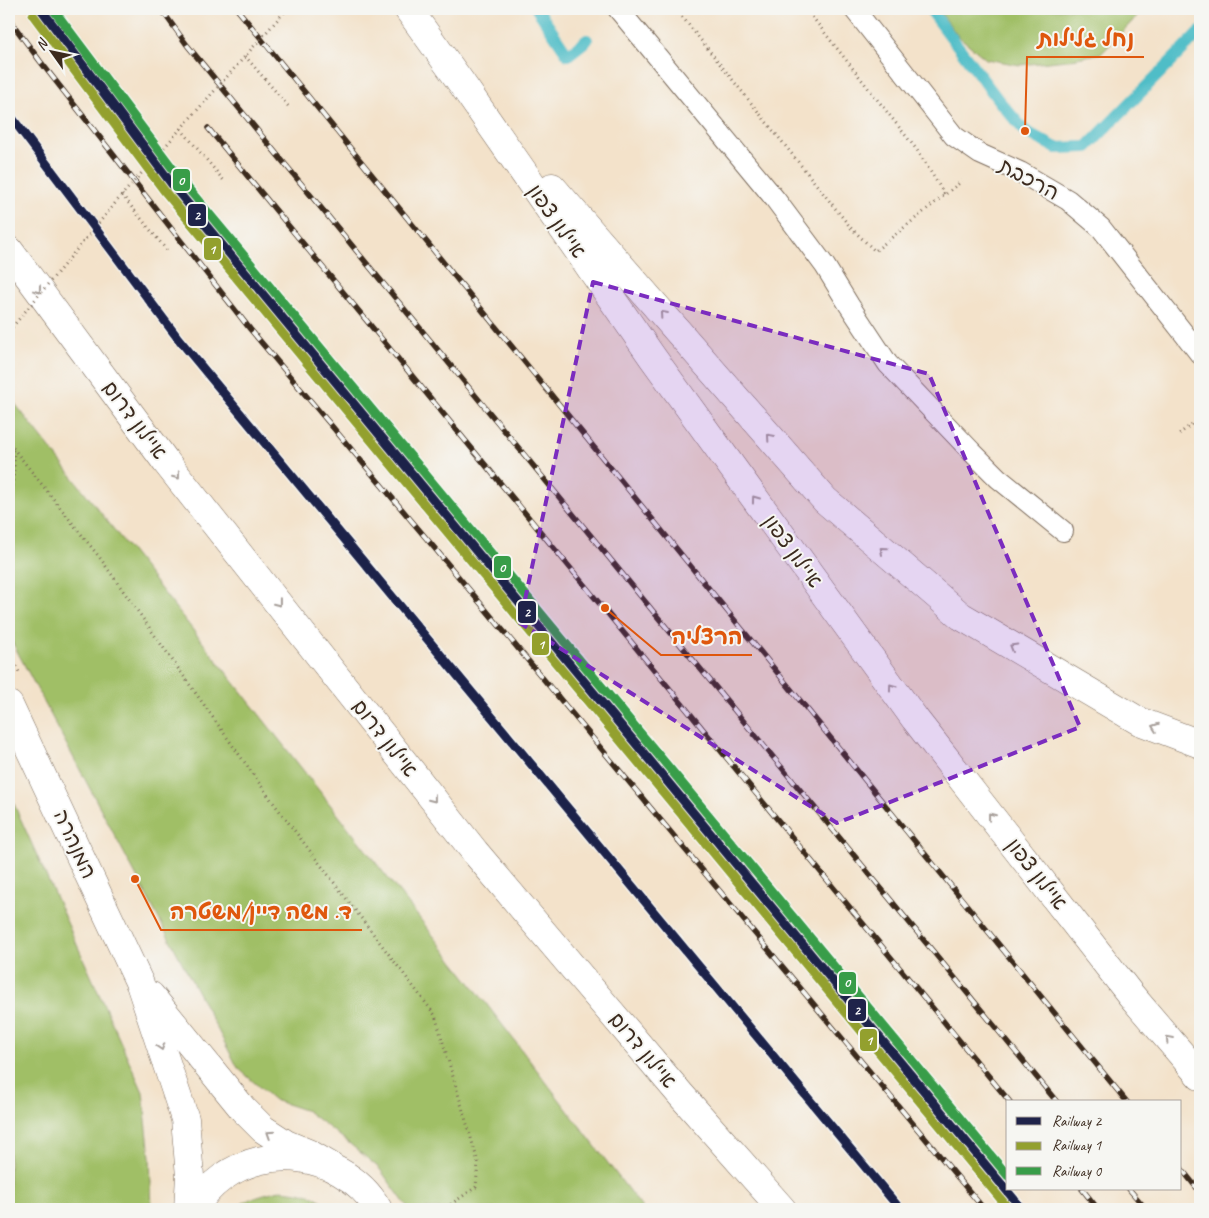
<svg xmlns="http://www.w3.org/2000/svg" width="1209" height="1218" font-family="Caveat,'Playpen Sans Hebrew',sans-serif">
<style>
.green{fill:#a0bf66;stroke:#6e7442}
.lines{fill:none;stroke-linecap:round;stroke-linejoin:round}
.stream{stroke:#4fbdc7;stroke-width:12}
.service-casing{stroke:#7b6a5a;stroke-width:22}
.tertiary-casing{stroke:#7b6a5a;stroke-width:29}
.motorway-casing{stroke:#7b6a5a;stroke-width:29}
.path{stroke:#7b6a5a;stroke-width:3;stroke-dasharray:1 4;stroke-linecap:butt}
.service{stroke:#fff;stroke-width:20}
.tertiary{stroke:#fff;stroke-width:28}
.motorway{stroke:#fff;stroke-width:28}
.rail-casing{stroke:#3b2a1e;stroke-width:5.5}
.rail{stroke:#f6f6f2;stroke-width:4;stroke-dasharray:11;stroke-linecap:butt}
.path-bridge{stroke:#7b6a5a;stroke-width:3;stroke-dasharray:1 4;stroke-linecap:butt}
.rail-1-casing{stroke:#f6f6f2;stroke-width:12}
.rail-2-casing{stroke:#f6f6f2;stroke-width:12}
.rail-3-casing{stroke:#f6f6f2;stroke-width:12}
.rail-1{stroke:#1f234a;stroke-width:9}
.rail-2{stroke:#93a02e;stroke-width:9}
.rail-3{stroke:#389d48;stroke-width:9}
.oneway{stroke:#a79f9a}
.marked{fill:#7b2cbf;fill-opacity:0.2;stroke:#7b2cbf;stroke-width:4;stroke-dasharray:10 6;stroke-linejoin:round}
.labels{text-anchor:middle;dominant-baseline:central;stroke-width:4;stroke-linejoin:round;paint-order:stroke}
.street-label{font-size:21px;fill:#3b2a1e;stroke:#f6f6f2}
.leader{fill:none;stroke:#df570d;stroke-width:2}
.callout-dot{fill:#df570d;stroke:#f6f6f2;stroke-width:2}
.callout-label{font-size:22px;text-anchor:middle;font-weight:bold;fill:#df570d;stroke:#f6f6f2;stroke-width:4;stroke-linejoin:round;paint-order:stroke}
.line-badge{stroke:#f6f6f2;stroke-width:2}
.badge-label{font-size:14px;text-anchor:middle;font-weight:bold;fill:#fff}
</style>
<rect width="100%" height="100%" fill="#f6f6f2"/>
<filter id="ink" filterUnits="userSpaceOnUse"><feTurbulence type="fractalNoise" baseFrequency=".02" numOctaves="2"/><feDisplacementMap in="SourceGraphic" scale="10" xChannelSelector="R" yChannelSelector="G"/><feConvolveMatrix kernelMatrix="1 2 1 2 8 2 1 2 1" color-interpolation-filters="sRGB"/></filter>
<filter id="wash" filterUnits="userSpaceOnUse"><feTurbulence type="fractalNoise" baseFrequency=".0096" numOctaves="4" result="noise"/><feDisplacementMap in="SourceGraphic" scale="20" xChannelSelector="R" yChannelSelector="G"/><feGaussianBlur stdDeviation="1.12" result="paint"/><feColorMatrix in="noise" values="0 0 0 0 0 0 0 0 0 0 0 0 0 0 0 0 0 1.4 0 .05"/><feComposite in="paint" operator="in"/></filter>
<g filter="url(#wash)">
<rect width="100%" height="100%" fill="#f3e2ca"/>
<g class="green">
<path d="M938,9H1144L1102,53L1067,60L1020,65L986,59L957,35Z"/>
<path d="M9,396L472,985L643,1209H409L379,1168L344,1139L307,1111L274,1100L238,1068L9,636Z"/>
<path d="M9,793L143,1092L150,1157L152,1209H9Z"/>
<path d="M280,1190C303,1192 316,1194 333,1209H236C247,1197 265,1194 280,1190Z"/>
</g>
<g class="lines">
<g class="stream">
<path d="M537,9L568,55L587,40"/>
<path d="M930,9L999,101L1025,131L1056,148L1087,147L1200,32"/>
</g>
</g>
</g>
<g filter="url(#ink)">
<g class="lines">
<g class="service-casing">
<g id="service">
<path d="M618,9L775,199L825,266L849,305L888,364L971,451L998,478L1063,531"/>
<path d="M854,9L954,136L980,154L1020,172L1068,200L1101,228L1200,354"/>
</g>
</g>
<g class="tertiary-casing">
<g id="tertiary">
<path d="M9,705L140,984L185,1119L190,1176L188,1209"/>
<path d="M151,996L243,1109L263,1129L286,1144L310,1154L329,1165"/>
<path d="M194,1209C223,1158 291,1143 340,1172C356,1181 369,1193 378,1209"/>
</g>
</g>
<g class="motorway-casing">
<g id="motorway">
<path d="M408,9L460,81L653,358L915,719L1130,994L1200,1076"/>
<path d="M552,187L825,500L961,616L1139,721L1200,744"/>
<path d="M9,250L166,462L475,852L681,1095L782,1209"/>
</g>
</g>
<g class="path">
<path d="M676,9L851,228L875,251L962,181"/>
<path d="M806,9L917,150L945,195"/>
<path d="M245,56L289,107"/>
<path d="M181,129L225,182"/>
<path d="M122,195L169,253"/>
<path d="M1179,434L1200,418"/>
<path d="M9,441C18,457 13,477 11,495C10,512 11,530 9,547"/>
<path d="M13,448L100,558L272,801L435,1015L478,1162L476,1187L444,1209"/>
<path d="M9,653L19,672"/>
</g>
<use href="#service" class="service"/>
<use href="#tertiary" class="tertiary"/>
<use href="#motorway" class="motorway"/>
<g class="rail-casing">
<g id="rail">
<path d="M161,9L187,45L1057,1102"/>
<path d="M237,9L1127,1102"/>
<path d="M9,19L40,61L250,329L437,551L984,1209"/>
<path d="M208,128L1010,1102"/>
<path d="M1180,1167L1200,1192"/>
<path d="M1082,1189L1098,1209"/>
<path d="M1129,1189L1146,1209"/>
</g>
</g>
<use href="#rail" class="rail"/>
<path class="path-bridge" d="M9,331L122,195L287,9"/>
<g class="rail-1-casing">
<g id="rail-1">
<path d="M41,9L174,187L1022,1209"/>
<path d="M9,114L177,337L900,1209"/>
</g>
</g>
<g class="rail-2-casing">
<path id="rail-2" d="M33,15L166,193L1009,1209"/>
</g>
<g class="rail-3-casing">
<path id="rail-3" d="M53,9L182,181L1008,1176"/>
</g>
<use href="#rail-1" class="rail-1"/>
<use href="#rail-2" class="rail-2"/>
<use href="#rail-3" class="rail-3"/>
</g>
<defs><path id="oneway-chevron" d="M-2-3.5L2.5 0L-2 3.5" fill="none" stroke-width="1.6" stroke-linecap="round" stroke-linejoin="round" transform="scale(1.25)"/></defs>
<g class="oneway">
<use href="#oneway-chevron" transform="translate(38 290) rotate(53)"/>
<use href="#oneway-chevron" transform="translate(663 314) rotate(-131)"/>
<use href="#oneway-chevron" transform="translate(770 437) rotate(-131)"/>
<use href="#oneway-chevron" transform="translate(177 476) rotate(52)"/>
<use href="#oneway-chevron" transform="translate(755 499) rotate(-126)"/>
<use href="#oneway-chevron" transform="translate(883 550) rotate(-139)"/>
<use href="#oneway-chevron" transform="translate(278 603) rotate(52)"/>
<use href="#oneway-chevron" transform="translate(1013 647) rotate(-150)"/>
<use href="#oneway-chevron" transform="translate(892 687) rotate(-126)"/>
<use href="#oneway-chevron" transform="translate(1155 727) rotate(-160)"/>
<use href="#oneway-chevron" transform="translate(433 799) rotate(52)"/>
<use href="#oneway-chevron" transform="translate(991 816) rotate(-128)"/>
<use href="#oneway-chevron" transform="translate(1169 1039) rotate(-131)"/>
<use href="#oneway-chevron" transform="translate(161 1047) rotate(72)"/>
<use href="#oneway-chevron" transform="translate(270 1134) rotate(-147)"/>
</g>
</g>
<path class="marked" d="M593,282L929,374L1080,727L837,823L520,623Z"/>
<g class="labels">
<g class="street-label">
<text transform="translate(1029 179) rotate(28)">הרכבת</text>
<text transform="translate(557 221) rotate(55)">איילון צפון</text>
<text transform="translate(135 420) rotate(53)">איילון דרום</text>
<text transform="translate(793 551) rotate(54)">איילון צפון</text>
<text transform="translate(385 738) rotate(52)">איילון דרום</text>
<text transform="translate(75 844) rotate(65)">המנהרה</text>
<text transform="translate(1037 874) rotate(52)">איילון צפון</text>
<text transform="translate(643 1050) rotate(50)">איילון דרום</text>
</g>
</g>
<path class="leader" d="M1025 131L1027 57H1144M605 608L661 655H752M135 879L161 930H362"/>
<g class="callout-dot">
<circle cx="1025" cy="131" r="5"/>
<circle cx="605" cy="608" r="5"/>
<circle cx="135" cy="879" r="5"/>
</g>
<g class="callout-label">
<text x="1086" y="46">נחל גלילות</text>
<text x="707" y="644">הרצליה</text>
<text x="261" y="919">ד. משה דיין/משטרה</text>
</g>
<g class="line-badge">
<rect x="172" y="168" width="19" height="24" rx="5" fill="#389d48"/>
<rect x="187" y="203" width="20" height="24" rx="5" fill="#1f234a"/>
<rect x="203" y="237" width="19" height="24" rx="5" fill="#93a02e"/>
<rect x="493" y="555" width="19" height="24" rx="5" fill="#389d48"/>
<rect x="517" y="600" width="20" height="24" rx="5" fill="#1f234a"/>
<rect x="531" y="632" width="19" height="24" rx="5" fill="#93a02e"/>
<rect x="838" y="971" width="19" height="24" rx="5" fill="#389d48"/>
<rect x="847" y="998" width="20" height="24" rx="5" fill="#1f234a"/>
<rect x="859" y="1028" width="19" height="24" rx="5" fill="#93a02e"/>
</g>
<g class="badge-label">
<text x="181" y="185">0</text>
<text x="197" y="220">2</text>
<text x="212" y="254">1</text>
<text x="502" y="572">0</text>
<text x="527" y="617">2</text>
<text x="541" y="649">1</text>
<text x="847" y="987">0</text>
<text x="857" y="1015">2</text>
<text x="869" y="1045">1</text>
</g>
<rect width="1209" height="1218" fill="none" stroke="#f6f6f2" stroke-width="30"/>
<rect x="1006" y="1100" width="175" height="90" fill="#f6f6f2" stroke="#aba49d"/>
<rect x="1016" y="1117" width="25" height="8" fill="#1f234a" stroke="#aba49d"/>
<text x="1052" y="1126" font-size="15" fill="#3b2a1e">Railway 2</text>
<rect x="1016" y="1142" width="25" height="8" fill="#93a02e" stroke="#aba49d"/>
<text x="1052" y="1150" font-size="15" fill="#3b2a1e">Railway 1</text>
<rect x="1016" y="1167" width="25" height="8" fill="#389d48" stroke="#aba49d"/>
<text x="1052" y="1176" font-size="15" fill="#3b2a1e">Railway 0</text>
<g transform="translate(52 52) rotate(303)" stroke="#f6f6f2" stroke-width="4" paint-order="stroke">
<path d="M0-4L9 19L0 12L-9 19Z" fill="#3b2a1e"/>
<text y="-8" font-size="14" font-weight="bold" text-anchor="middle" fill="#3b2a1e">N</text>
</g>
</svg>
